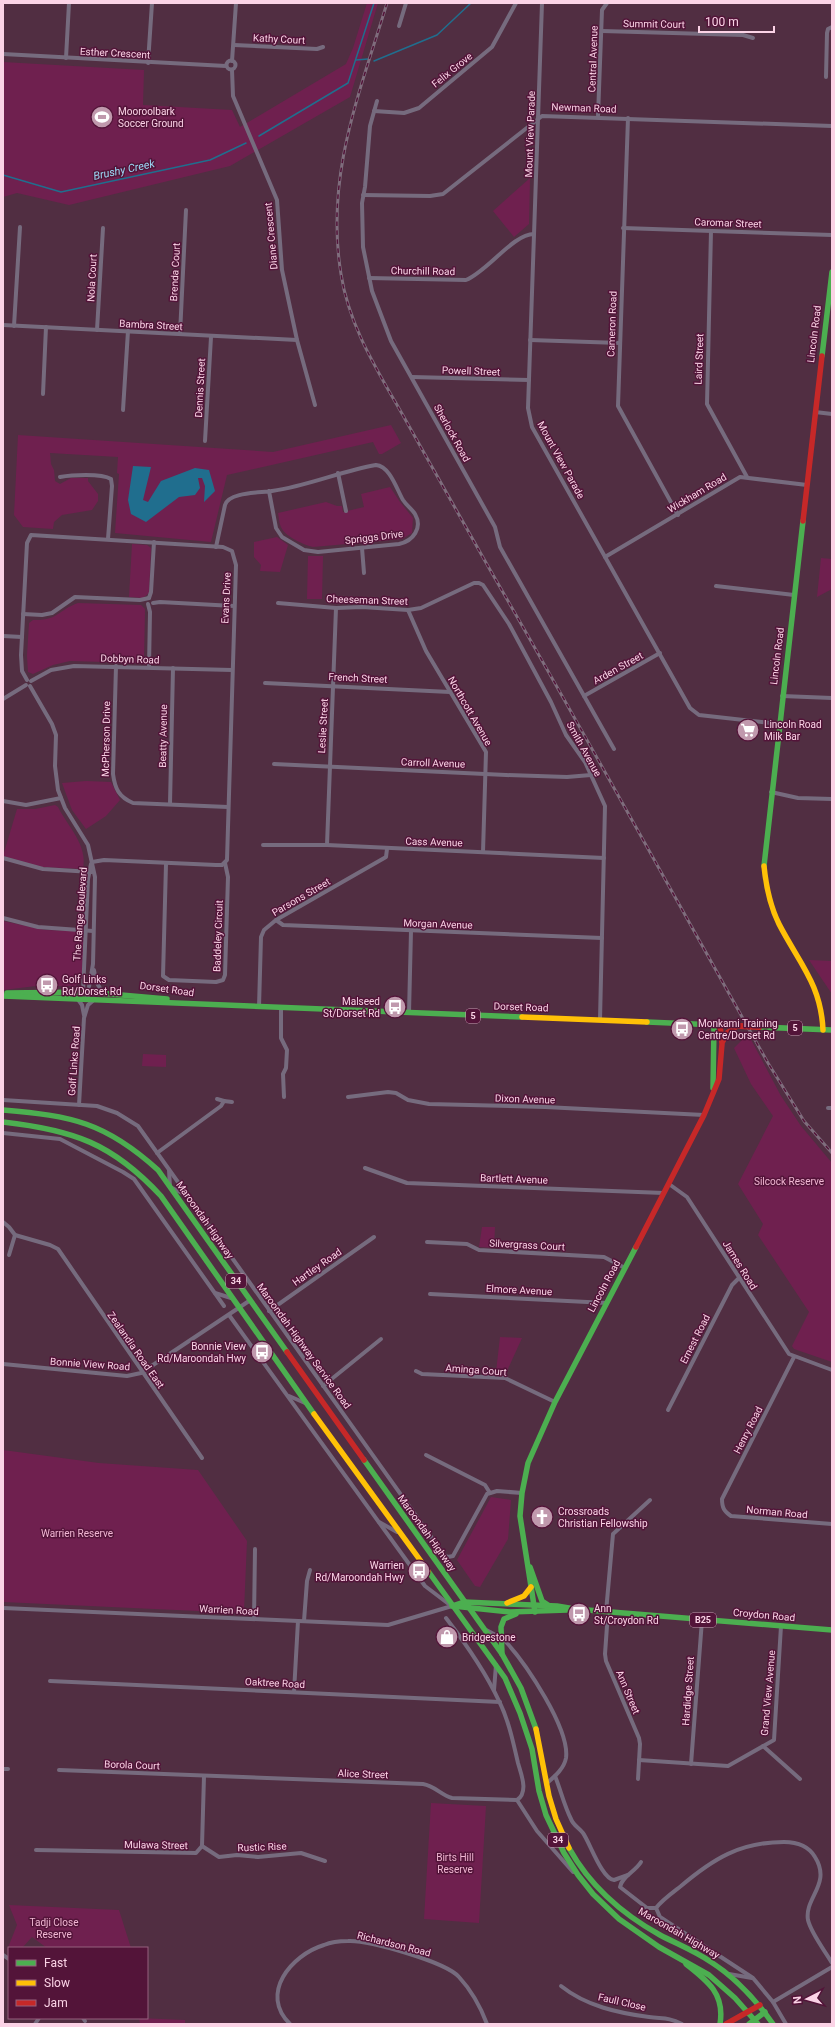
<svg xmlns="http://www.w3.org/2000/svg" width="835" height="2027" font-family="Roboto,sans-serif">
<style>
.green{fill:#6f204f}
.water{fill:#206e8e}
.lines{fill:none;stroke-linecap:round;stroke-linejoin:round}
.stream{stroke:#206e8e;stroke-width:1.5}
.street{stroke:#766b7e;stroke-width:4}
.fast{stroke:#4caf50;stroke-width:5.5}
.slow{stroke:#ffc107;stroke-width:5.5}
.jam{stroke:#c62828;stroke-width:5.5}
.rail-casing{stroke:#7f6d7d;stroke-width:3}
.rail{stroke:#531439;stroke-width:1.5;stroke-dasharray:4.5;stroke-linecap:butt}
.jam-bridge{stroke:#c62828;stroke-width:6}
.labels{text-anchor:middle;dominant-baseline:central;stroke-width:3;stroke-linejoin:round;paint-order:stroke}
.shield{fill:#531439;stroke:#c99ab2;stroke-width:1}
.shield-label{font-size:9px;font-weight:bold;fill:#fbd3e6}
.street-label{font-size:10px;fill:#fbd3e6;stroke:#531439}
.poi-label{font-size:10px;fill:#fbd3e6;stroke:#531439;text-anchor:start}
.park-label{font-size:10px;fill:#f1b7d3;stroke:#531439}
.water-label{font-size:11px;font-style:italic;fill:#9cdaf7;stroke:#531439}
</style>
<rect width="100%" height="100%" fill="#512e42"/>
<g class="green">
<path d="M367,3H378L350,97L230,166L69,205L17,193L3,197V62L144,70L143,105L232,110L240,127L346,64L353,48Z"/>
<path d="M530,178L529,224L514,237L493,211Z"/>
<path d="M391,425L401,443L382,454H379L373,442L227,475L211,542L115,533L119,474L117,473L118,457L50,453L51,464L54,470L55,481L60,484L71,478H88V481L98,494V501L92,510L62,515L54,522L53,529L23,527L14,515L18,435L273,452Z"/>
<path d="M390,487L400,502L413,518L412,533L402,539L313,547C304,545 287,537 282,529C279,524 279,518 278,513L326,502L337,506H342L343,512L364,507L361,494Z"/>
<path d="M277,537L288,545L280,572L260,571L261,565L254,557V542Z"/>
<path d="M132,544L147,545L151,548L149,593L143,598L129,597Z"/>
<path d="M308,556H323L322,599H307Z"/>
<path d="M821,558L832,559V589L817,597Z"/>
<path d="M78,603L141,605L145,609L144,660L141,663L70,661L53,665L33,674L28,672L27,656L29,623L33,620C58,621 58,610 78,603Z"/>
<path d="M86,781L111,782L120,800L106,816L86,829L72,810L62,783Z"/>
<path d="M55,805L58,807C68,827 88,845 83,869L42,867L3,856L17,809H35Z"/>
<path d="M3,921L45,930L78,931L82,933L84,937L82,978L76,986H36L3,990Z"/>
<path d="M809,960L832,961V994Z"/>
<path d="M748,1034L781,1096L801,1126L832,1163V1362L794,1349L792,1346L809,1312L758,1235L763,1224L738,1184L773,1116L751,1084L734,1048Z"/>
<path d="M143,1054L166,1055V1067L142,1066Z"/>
<path d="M482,1227H495L494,1248L479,1247Z"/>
<path d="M500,1337L522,1338L506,1373L496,1372Z"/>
<path d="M3,1450L99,1463L198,1470L247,1541L244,1611L241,1613L3,1602Z"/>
<path d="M491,1497L511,1500L508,1539L480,1587L475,1586L457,1560Z"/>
<path d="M431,1803L486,1806L479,1923L424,1919Z"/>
<path d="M9,1905L119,1910L131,1948H47L32,1937L22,1948H9V1952L7,1950L17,1925Z"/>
<path d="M139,2018L185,2020V2024H140Z"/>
</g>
<path class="water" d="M133,466L151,467L143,500L148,502L161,481L195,468L209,470L215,491L204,502L205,486L202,478H198L200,488L195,495L179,497L146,522L131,514L128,500Z"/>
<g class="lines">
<g class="stream">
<path d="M356,60L368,59"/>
<path d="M374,61L437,35L471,3"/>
<path d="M259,136L348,83L374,3"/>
<path d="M3,175L61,192L210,160L246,143"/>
</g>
<g class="street">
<path d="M542,3L528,408L532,427L690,708L699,715L779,724"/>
<path d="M399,26L406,3"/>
<path d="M602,31L743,35L753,38"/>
<path d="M234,45L317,49L323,47"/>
<path d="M3,54L226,66"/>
<path d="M66,58L69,3"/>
<circle cx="231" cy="65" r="4.5"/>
<path d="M232,61L236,3"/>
<path d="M148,63L152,3"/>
<path d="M232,70L233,96L236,103L277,200L282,270L297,340L315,405"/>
<path d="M826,77L827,33L828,29L832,27"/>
<path d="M377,101L370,126L365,187L362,203L363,247L372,291L391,341L495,527L500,547L614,749"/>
<path d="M374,111L404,113L419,108L492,47L516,3"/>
<path d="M598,116L602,10L607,3"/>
<path d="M628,118L618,406L678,515"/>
<path d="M363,195L430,196L443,194L542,116L832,126"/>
<path d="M623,228L832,235"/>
<path d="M711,231L707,404L747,477"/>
<path d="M369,278L466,280C488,271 513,234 534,234"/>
<path d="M3,325L297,340"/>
<path d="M14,326L20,227"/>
<path d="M97,330L103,228"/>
<path d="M180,334L186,210"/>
<path d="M530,340L620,343"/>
<path d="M412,377L529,380"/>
<path d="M43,394L46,327"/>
<path d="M123,410L128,331"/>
<path d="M815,412L832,414"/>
<path d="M205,441L211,337"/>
<path d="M338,473L346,511"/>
<path d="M60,477C71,475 101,473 111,479L112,486L108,539"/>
<path d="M216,547L225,505C229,492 260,493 272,491C308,486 341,471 376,465C390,466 397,490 403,500C407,506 412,509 415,514C423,528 413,541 399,544L318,552L304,550L282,537L276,528L269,491"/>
<path d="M362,548L364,573"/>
<path d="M605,557L740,477L807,485"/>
<path d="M716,586L794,595"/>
<path d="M149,598L151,592L154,542"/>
<path d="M153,603L160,602L234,606"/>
<path d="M278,603L336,608L362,607L408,610L421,608L474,583H479L483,585L509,624L551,702L566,735L585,762L605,806L600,1020"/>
<path d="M148,604L150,612L149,667"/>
<path d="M408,610L426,651L486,752L483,852"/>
<path d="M23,614L42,615L52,613L75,597L140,600L149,598"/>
<path d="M3,636L22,637"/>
<path d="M116,666L113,774C115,789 119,797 133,803L228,807"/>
<path d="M27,680L22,671L21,655L27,543L31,535L223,547L232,551L236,565L227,860L222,865H216L104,860L92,862"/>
<path d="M31,681L51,670L74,666L232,670"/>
<path d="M265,683L450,692"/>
<path d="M30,686L52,724L56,735L55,766L58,790L65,808L88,845L95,877L93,964L87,998"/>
<path d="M584,696L660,653"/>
<path d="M782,696L832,698"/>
<path d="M3,699L26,685"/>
<path d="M274,764L506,775L567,777L591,775"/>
<path d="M771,792L798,798L832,799"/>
<path d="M3,801L26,805L61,798"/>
<path d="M170,804L173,668"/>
<path d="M263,845H327L604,858"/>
<path d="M327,845L336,608"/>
<path d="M3,858L43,869L92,872"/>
<path d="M166,864L163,976L169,980L216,982L223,980L225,975L228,877L225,863"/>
<path d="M3,918L38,927L93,931"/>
<path d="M276,920L283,925L602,938"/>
<path d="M94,970L96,981L102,992"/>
<path d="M83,991L88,879L91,864"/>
<path d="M77,998L82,1005L84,1015"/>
<path d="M259,1007L261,937L264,930L276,920L386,857L387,849"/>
<path d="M281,1008V1038L287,1050L286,1068L283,1074L284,1097"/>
<path d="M409,1013L411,931"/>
<path d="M348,1097L388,1092L396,1093L408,1100L429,1104L545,1107L704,1115"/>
<path d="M217,1099L224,1101"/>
<path d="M3,1100L97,1106L117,1113L138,1126L444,1555L448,1557L453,1556L487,1494L497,1491L522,1493"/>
<path d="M79,1105L84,1018L88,1005L95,999"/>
<path d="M828,1108H832"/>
<path d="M3,1133L60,1139L123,1172L134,1179L224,1306"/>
<path d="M157,1153L221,1106L224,1101L232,1102"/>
<path d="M365,1168L407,1183L664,1193"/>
<path d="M169,1170L170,1187L188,1196"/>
<path d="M669,1184L687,1197L789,1354L832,1370"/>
<path d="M3,1222L9,1227L15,1235L50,1245L58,1249L202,1458"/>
<path d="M427,1242L467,1244L479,1250L604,1257L625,1268"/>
<path d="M9,1255L15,1235"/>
<path d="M215,1293L231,1298"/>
<path d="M430,1294L607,1303"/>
<path d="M269,1311L374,1237"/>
<path d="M229,1315L425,1586L450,1605"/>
<path d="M794,1357L722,1499C722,1508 724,1511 731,1516L832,1524"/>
<path d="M3,1364L127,1376L141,1373L249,1301"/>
<path d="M416,1371L422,1374L505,1378L555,1402"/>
<path d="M323,1386L381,1339"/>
<path d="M289,1396L305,1403"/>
<path d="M668,1410L732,1285L739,1278"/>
<path d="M426,1455L485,1485L490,1493"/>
<path d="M379,1522L397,1532"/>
<path d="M3,1608L388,1625L452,1606"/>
<path d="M606,1612L613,1534L650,1500"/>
<path d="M608,1612L605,1654L606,1661L639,1738L640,1744L638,1779"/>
<path d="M446,1618C466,1644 485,1671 499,1701C509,1721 513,1742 518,1763C521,1774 529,1792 517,1800"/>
<path d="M254,1619L255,1549"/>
<path d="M304,1621L307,1581L310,1570"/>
<path d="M486,1630C493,1634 502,1637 507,1643C526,1664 570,1729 566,1758C564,1769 554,1777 546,1784"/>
<path d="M50,1681L500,1702"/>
<path d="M494,1690L496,1665"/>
<path d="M294,1692L298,1621"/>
<path d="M763,1746L800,1779"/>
<path d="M639,1760L728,1766L774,1740L781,1626"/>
<path d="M691,1764L702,1620"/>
<path d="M3,1769H8"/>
<path d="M59,1770L423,1784C435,1786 441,1795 452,1798L517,1800"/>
<path d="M555,1776C561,1791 564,1805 571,1819C573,1825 579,1828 583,1833C590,1843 602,1879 614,1880L628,1875"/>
<path d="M517,1800L537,1831L573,1872"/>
<path d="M202,1846L219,1857L237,1855L258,1857L301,1853L325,1861"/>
<path d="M36,1850L196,1853L202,1846L204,1776"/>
<path d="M641,1862C635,1872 622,1876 620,1887L647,1908H656"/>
<path d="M656,1908C662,1900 672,1893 681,1886C713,1859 740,1842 784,1842C796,1842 808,1845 815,1857C832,1884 804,1898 808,1920C811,1933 825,1951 832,1963"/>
<path d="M656,1908L660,1917L753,1978L773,2002L786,2024"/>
<path d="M3,1955L9,1959"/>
<path d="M729,1974L752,1978"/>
<path d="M561,1986C586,2006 618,2013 649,2017C663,2019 668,2017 682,2024"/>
<path d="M773,2002L832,1967"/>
<path d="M83,2018L85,2021"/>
<path d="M35,2024L39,2018"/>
<path d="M290,2024C259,1994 291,1955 324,1945C331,1942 341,1941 348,1941C369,1940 446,1962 459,1977C471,1990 481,2008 487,2024"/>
</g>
<g class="fast">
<path d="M822,356L832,272"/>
<path d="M764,866L803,521"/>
<path d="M7,993L87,992L167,999"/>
<path d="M3,996L522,1017"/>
<path d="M647,1022L740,1026"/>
<path d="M759,1027L832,1030"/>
<path d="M713,1088L714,1025"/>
<path d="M3,1110C72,1116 105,1122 158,1170L287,1352"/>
<path d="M3,1122C73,1130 112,1143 161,1196L314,1414"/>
<path d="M364,1460L502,1654L521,1688L536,1729"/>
<path d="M530,1567L542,1601L548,1605"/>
<path d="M428,1571L505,1678L520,1713L532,1749L539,1791L546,1815L564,1853L578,1875L593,1894L619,1919L659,1947L709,1975L735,1998L758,2024"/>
<path d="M452,1606L464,1602L557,1606L575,1609L832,1630"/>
<path d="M453,1606L510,1612L567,1610"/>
<path d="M535,1612L520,1516L522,1493L528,1463L555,1402L636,1247"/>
<path d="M502,1654L501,1627L504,1619L516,1614"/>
<path d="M569,1848C590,1886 622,1914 660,1935C677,1944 695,1951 711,1962C736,1978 756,2000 773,2024"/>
<path d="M686,1964C708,1981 725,1994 720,2024"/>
<path d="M749,2024L765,2012"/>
</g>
<g class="slow">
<path d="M764,866C766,886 770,906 779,924C799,963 821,984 823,1030"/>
<path d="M522,1017L647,1022"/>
<path d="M314,1414L428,1571"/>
<path d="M507,1603L524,1596L531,1587"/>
<path d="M536,1729L549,1796L556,1819L569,1848"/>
</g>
<g class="jam">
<path d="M803,521L822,356"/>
<path d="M723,1041L727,1033L737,1026"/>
<path d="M636,1247L704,1115L719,1079L722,1044L720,1025"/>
<path d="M287,1352L364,1460"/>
<path d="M726,2024L760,2005"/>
</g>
<g class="rail-casing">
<path id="rail" d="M387,3C359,95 325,176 341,274C349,327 379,373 405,419C433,469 461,519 489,568C584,732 675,898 768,1063L804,1121L832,1153"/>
</g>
<use href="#rail" class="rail"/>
<path class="jam-bridge" d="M740,1026L759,1027"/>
</g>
<defs>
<g id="stadium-disc" transform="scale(1.15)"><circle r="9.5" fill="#c099ad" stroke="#531439"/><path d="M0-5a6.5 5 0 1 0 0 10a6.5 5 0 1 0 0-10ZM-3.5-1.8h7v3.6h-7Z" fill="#fff"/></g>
<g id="supermarket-disc" transform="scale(1.15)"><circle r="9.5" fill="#c099ad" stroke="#531439"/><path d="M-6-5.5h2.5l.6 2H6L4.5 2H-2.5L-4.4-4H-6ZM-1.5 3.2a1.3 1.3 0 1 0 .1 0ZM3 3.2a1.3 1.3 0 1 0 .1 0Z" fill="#fff"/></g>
<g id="bus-disc" transform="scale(1.15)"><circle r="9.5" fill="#c099ad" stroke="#531439"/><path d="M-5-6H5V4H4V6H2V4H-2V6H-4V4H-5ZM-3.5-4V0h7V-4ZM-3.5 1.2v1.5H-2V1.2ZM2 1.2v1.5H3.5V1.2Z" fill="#fff"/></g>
<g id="church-disc" transform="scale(1.15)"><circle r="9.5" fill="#c099ad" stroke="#531439"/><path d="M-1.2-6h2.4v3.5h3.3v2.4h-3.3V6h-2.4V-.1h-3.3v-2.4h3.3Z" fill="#fff"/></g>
<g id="shop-disc" transform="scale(1.15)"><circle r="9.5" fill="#c099ad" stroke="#531439"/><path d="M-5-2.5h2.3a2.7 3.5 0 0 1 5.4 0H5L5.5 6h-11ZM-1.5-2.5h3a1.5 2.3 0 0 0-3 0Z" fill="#fff"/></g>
</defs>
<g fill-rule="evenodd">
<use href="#stadium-disc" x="102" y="117"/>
<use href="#supermarket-disc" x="748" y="730"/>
<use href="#bus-disc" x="47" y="985"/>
<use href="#bus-disc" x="395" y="1007"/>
<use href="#bus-disc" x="682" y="1029"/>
<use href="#bus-disc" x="262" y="1352"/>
<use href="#church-disc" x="542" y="1517"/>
<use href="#bus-disc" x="419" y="1571"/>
<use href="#bus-disc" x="579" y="1614"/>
<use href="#shop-disc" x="447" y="1637"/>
</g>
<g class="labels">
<g class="shield">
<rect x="466" y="1009" width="14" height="14" rx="3"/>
<rect x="788" y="1021" width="14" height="14" rx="3"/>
<rect x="226" y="1274" width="20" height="14" rx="3"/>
<rect x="690" y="1613" width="26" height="14" rx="3"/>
<rect x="548" y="1833" width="20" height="14" rx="3"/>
</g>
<g class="shield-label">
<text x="473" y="1016">5</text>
<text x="795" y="1028">5</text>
<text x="236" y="1281">34</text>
<text x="703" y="1620">B25</text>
<text x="558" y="1840">34</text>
</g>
<g class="street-label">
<text transform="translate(654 24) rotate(1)">Summit Court</text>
<text transform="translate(279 39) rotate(3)">Kathy Court</text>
<text transform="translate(115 53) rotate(3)">Esther Crescent</text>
<text transform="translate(593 59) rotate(-88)">Central Avenue</text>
<text transform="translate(452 70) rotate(-39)">Felix Grove</text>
<text transform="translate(584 108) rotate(2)">Newman Road</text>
<text transform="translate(530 134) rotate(-88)">Mount View Parade</text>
<text transform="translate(728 223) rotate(2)">Caromar Street</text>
<text transform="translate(271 236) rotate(-95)">Diane Crescent</text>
<text transform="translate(423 271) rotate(1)">Churchill Road</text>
<text transform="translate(175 272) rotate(-87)">Brenda Court</text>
<text transform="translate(92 278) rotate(-87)">Nola Court</text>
<text transform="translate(612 324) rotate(-88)">Cameron Road</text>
<text transform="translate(151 325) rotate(3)">Bambra Street</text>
<text transform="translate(814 334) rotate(-83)">Lincoln Road</text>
<text transform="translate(699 359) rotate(-88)">Laird Street</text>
<text transform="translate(471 371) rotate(2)">Powell Street</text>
<text transform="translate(200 388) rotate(-87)">Dennis Street</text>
<text transform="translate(452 433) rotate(61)">Sherlock Road</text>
<text transform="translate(561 460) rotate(61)">Mount View Parade</text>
<text transform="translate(697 493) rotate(-31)">Wickham Road</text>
<text transform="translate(374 537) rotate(-7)">Spriggs Drive</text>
<text transform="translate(226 598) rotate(-87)">Evans Drive</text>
<text transform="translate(367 600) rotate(2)">Cheeseman Street</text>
<text transform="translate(777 656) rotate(-83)">Lincoln Road</text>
<text transform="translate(130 659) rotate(2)">Dobbyn Road</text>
<text transform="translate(618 668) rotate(-29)">Arden Street</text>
<text transform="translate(358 678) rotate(3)">French Street</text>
<text transform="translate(470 711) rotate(60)">Northcott Avenue</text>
<text transform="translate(323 726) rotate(-87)">Leslie Street</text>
<text transform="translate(163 736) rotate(-89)">Beatty Avenue</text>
<text transform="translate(106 739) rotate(-89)">McPherson Drive</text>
<text transform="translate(584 749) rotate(61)">Smith Avenue</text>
<text transform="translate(433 763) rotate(2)">Carroll Avenue</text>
<text transform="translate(434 842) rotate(2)">Cass Avenue</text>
<text transform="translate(301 897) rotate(-30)">Parsons Street</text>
<text transform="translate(80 914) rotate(-86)">The Range Boulevard</text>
<text transform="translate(438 924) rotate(2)">Morgan Avenue</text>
<text transform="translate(218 936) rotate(-88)">Baddeley Circuit</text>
<text transform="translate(167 989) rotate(8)">Dorset Road</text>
<text transform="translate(521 1007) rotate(2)">Dorset Road</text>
<text transform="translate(74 1061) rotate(-86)">Golf Links Road</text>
<text transform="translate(525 1099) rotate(2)">Dixon Avenue</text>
<text transform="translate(514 1179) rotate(2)">Bartlett Avenue</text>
<text transform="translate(205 1220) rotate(55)">Maroondah Highway</text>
<text transform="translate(527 1245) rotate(3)">Silvergrass Court</text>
<text transform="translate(740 1265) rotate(58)">James Road</text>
<text transform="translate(317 1267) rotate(-35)">Hartley Road</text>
<text transform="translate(604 1286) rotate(-62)">Lincoln Road</text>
<text transform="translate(519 1290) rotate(3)">Elmore Avenue</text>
<text transform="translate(695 1339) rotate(-63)">Ernest Road</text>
<text transform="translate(304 1346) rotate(54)">Maroondah Highway Service Road</text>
<text transform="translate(136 1350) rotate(55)">Zealandia Road East</text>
<text transform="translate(90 1364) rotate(4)">Bonnie View Road</text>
<text transform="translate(476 1370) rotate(4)">Aminga Court</text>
<text transform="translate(748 1430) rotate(-63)">Henry Road</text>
<text transform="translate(777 1512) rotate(5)">Norman Road</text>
<text transform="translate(427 1533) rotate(54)">Maroondah Highway</text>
<text transform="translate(229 1610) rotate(3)">Warrien Road</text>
<text transform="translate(764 1615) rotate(5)">Croydon Road</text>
<text transform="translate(275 1683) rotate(3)">Oaktree Road</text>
<text transform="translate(688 1691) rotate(-86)">Hardidge Street</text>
<text transform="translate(628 1692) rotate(67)">Ann Street</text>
<text transform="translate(768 1693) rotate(-85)">Grand View Avenue</text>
<text transform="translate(132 1765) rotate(2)">Borola Court</text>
<text transform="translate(363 1774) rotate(2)">Alice Street</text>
<text transform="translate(156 1845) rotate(1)">Mulawa Street</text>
<text transform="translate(262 1847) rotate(-2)">Rustic Rise</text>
<text transform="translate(679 1933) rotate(30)">Maroondah Highway</text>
<text transform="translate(394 1944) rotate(14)">Richardson Road</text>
<text transform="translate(622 2002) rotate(13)">Faull Close</text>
</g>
<g class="poi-label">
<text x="118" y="111">Mooroolbark<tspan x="118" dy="12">Soccer Ground</tspan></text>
<text x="764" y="724">Lincoln Road<tspan x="764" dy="12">Milk Bar</tspan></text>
<text x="62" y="979">Golf Links<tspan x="62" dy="12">Rd/Dorset Rd</tspan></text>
<text x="380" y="1001" text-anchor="end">Malseed<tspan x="380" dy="12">St/Dorset Rd</tspan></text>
<text x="698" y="1023">Monkami Training<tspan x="698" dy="12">Centre/Dorset Rd</tspan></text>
<text x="246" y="1346" text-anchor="end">Bonnie View<tspan x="246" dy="12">Rd/Maroondah Hwy</tspan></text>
<text x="558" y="1511">Crossroads<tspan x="558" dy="12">Christian Fellowship</tspan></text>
<text x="404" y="1565" text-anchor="end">Warrien<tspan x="404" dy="12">Rd/Maroondah Hwy</tspan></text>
<text x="594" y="1608">Ann<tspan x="594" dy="12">St/Croydon Rd</tspan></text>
<text x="462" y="1637">Bridgestone</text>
</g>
<g class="park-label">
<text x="789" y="1181">Silcock Reserve</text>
<text x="77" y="1533">Warrien Reserve</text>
<text x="455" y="1857">Birts Hill<tspan x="455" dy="12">Reserve</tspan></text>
<text x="54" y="1922">Tadji Close<tspan x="54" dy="12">Reserve</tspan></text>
</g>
<g class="water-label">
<text transform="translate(124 170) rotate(-12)">Brushy Creek</text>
</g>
</g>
<rect width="835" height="2027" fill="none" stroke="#fbd3e6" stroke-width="8"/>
<rect x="8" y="1947" width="140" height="72" fill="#531439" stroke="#96607e"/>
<rect x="16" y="1960" width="20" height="6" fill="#4caf50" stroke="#96607e"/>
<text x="44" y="1967" font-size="12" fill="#fbd3e6">Fast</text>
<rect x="16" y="1980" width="20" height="6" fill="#ffc107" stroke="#96607e"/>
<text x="44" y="1987" font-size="12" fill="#fbd3e6">Slow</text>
<rect x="16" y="2000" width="20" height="6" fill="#c62828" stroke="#96607e"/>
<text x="44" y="2007" font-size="12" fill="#fbd3e6">Jam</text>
<g transform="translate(807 1999) rotate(264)" stroke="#531439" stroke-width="3" paint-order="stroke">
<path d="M0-3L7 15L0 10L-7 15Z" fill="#fbd3e6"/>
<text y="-6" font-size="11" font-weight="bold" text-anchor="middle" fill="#fbd3e6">N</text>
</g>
<path d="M699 26v6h75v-6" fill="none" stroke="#fbd3e6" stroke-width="2"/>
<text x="705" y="26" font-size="12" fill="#fbd3e6" stroke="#531439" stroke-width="3" paint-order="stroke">100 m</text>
</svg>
